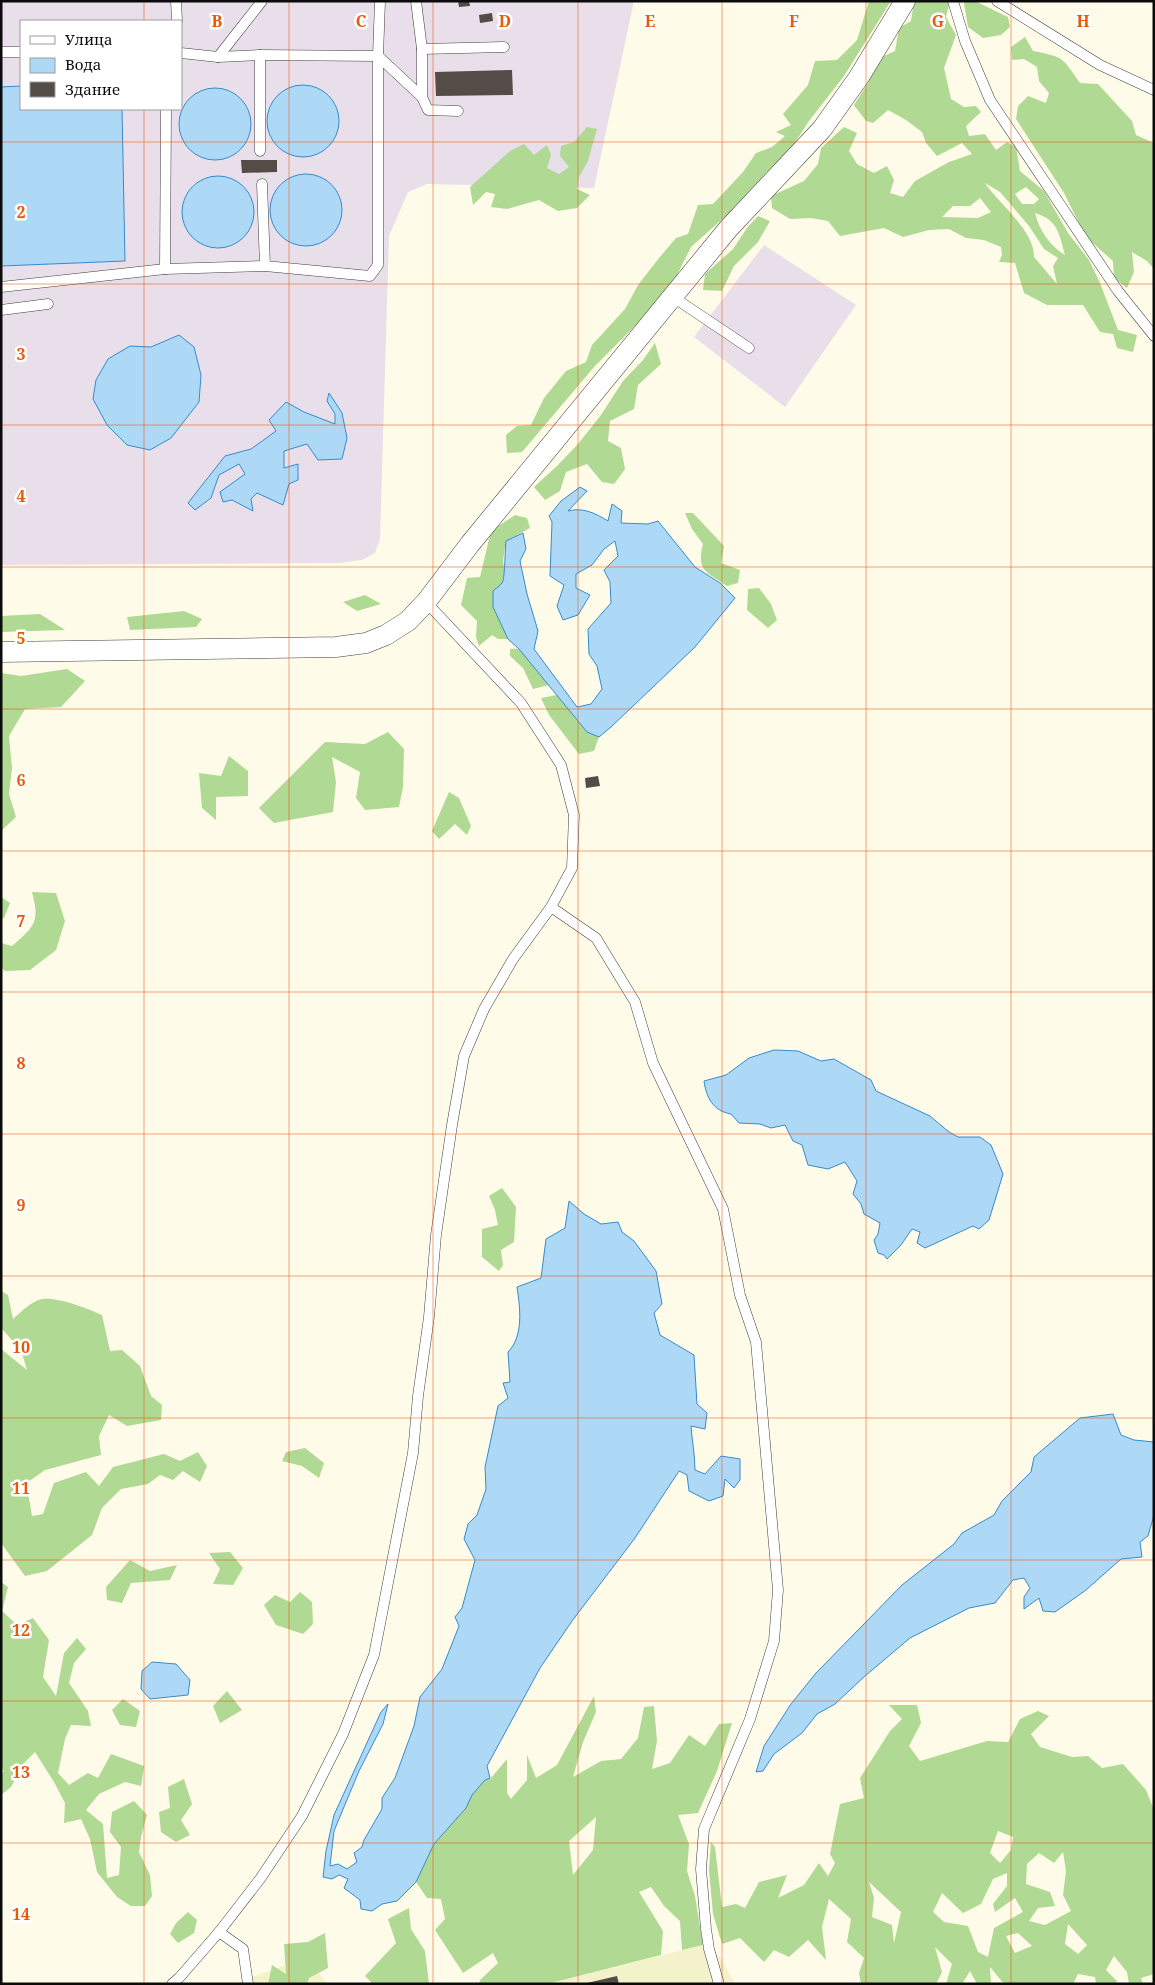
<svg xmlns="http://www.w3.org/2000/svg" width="1155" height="1985" font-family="'Noto Serif',serif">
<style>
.industrial{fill:#e9dfea;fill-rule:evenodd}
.farmland{fill:#f4f2ca}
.forest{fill:#b0d993;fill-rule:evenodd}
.water{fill:#aed9f6;stroke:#358bcd}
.building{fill:#534c47}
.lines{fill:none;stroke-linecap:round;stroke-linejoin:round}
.service-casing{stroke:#3e3e3e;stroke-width:11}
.minor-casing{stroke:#3e3e3e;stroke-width:21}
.service{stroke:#fff;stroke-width:10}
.minor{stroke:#fff;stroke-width:20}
.grid{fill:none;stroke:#e8590c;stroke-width:1;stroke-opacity:0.55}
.grid-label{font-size:16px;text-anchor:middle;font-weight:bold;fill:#e8590c;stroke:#fff;stroke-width:5;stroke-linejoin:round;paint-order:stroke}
</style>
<rect width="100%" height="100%" fill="#fffbe9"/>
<g class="industrial">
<path d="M1,1H634L594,188L427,184L408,192L389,236L380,539L375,553L362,560L339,563L1,565ZM21,21H181V109H21Z"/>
<path d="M764,245L856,305L785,407L694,337Z"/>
</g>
<g class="farmland">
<path d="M703,1945L720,1957L735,1984H547Z"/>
<path d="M305,1958L328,1984H238L241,1981Z"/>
</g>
<g class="forest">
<path d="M869,1H891L844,76L809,121L792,147L765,174L728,214L691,247L675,279L644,317L595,366L522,452L507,453L506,435L517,426L531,425L544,398L566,371L586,362L592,345L625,309L638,285L659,258L676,238L688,234L698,205L713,204L743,172L756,153L772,147L785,136L776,132L791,125L783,114L808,85L815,61L837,60L857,40Z"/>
<path d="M914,1H950L946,17L956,35L944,68L951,99L964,107L976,106L981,112L966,126L969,136L985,134L996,150L1007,142L1016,147L1020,171L1044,191L1068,233L1089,260L1100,283L1118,330L1137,335L1133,352L1117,348L1113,334L1100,332L1083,305H1047L1024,293L1015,263L999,262L1002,255L1001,247L984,240L966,238L949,229L929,230L903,237L884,228L840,236L828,221L811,218L790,219L772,208L771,196L804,181L818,164L821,148L844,127L857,133L849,151L857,164L874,173L887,166L894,180L890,193L903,197L915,181L949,162L972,154L962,143L937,156L926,143L922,132L906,120L888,110L873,123L866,121L854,105L868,83L877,59L895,51L899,28L911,21ZM985,183L1000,192L1029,226L1044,249L1058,258L1053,266L1057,284L1034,257C1035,231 999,204 985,183ZM1026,187L1039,199L1034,204H1022L1015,194ZM980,198L991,212L978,218L942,217L953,206H970ZM1035,213C1058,220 1059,233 1065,255C1050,246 1039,230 1035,213Z"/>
<path d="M966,1H975L1008,17L1010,27L1001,35L983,38L968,27L964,3Z"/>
<path d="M1025,37L1033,51C1064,57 1062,57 1080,83L1098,84L1132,121L1136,135L1154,143V269L1147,261L1132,252L1134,272L1127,288L1114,278L1113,261L1086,237L1064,193L1016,119L1018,106L1028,96L1046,103L1049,93L1039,81L1037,67L1024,59L1012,60L1011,47Z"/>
<path d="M587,127L597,129L588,161L579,177L577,189L590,195L577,208L558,211L539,200L507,209L491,207L495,194L486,192L473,205L470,187L510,151L524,144L534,155L547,145L551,155L547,168L559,174L569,167L560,156L561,146L574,142Z"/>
<path d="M758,216L770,221L758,242L734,266L722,291L703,290L705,274L733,249L747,228Z"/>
<path d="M655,343L661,364L638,385L634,409L610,421L608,441L621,448L625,469L614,484L602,482L587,464L566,472L560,491L545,500L534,487L557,466L578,444L601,415L623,381L643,360Z"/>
<path d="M685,513H693L724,546L721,563L740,570L738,583L727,586C707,572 696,571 703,544L692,529Z"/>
<path d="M515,515L527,518L530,528L506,541L503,561L505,575L493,607L508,639H498L492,635L479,646L476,637L477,621L461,605L467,578L480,577L491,531Z"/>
<path d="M759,588L771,604L777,620L768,628L747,610L748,589Z"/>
<path d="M365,595L381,604L357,611L343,602Z"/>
<path d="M184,611L202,619L196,627L130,630L127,617Z"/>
<path d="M40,614L65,630L1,632V616Z"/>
<path d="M510,649H519L549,685L533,689L523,668L510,656Z"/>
<path d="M67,669L85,681L61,707L25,709L9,736L12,768L9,794L16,817L1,831V673L21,676Z"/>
<path d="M557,695L587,732L599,737L594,751L579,754L549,715L541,698Z"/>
<path d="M388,732L404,749L403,787L399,807L365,810L356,798L360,772L332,757L336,782L333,812L274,823L259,808L325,742L365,744Z"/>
<path d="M229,756L248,771V796L216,797V820L202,808L199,773L221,776Z"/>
<path d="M449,792L459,798L471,826L467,835L455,824L439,839L432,831Z"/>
<path d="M32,892L56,893L65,921L56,950L30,970L5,971L1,967V943L12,946C35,926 40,922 32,892Z"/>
<path d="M1,897L10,903L4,918L1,919Z"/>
<path d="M502,1188L516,1207L514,1242L501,1250L503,1265L499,1271L482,1257V1229L498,1225L495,1210L489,1196Z"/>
<path d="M1,1291L8,1295L13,1319C20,1313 31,1301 42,1299C59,1297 86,1308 102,1315L110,1351L122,1350L140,1366L151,1396L162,1405L161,1420L127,1426L109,1415L99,1436L101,1455L45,1470L15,1491L28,1493L32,1516L43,1514L54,1483L86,1472L99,1486L113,1467L164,1454L180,1461L198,1452L207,1466L200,1482L183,1471L173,1480L160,1475L148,1484L121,1489L102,1508L92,1535L47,1571L25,1576L1,1543V1349L27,1370L21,1350L1,1328Z"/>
<path d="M305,1448L324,1463L319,1478L302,1466L282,1461L286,1452Z"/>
<path d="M230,1552L243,1568L233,1585L213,1584L220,1569L209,1553Z"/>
<path d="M130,1560L150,1571L177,1565L170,1580L131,1583L122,1603L107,1600L106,1587Z"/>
<path d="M1,1582L8,1587L2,1611L17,1625L33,1618L49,1640L43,1677L56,1696L64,1653L77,1638L86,1649L74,1663L69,1683L88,1711L91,1726L71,1725L65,1739L58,1773L69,1785L88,1773L98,1778L111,1754L144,1766L141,1786L125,1782L99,1794L86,1810L103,1824L107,1878L119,1875L121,1847L110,1832L112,1812L134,1801L147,1815L141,1837L139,1852L150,1875L152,1896L145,1906H131L117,1897L97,1872L90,1839L81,1819L64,1823L65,1803L54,1782L35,1752L24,1763L11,1787L1,1795V1774L4,1771L1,1768Z"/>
<path d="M300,1592L312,1602L313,1624L303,1634L276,1625L264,1605L275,1595L290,1602Z"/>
<path d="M227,1691L242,1710L220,1723L213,1706Z"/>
<path d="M594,1696L596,1712L583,1742L573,1777L601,1761L621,1759L638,1738L644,1707L654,1706L657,1741L652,1769L670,1763L689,1735L705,1746L719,1724L732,1723L717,1771L698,1813L678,1815L689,1844L687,1871L695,1896L703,1945L682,1950L680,1921L664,1906L651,1887L639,1892L663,1931L661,1955L547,1984H479L480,1980L498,1963L493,1953L463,1973L435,1930L445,1919L441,1899L427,1898L416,1882L434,1844L466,1808L472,1795L485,1780L491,1778L507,1759V1793L511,1799L527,1780V1755L536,1778L557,1765ZM596,1817L593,1850L573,1875L569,1841Z"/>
<path d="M123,1699L140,1711L136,1727L120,1725L112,1710Z"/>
<path d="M889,1705H917L921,1723L909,1746L920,1761L987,1741L1008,1742L1020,1719L1038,1711L1049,1716L1031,1734L1040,1747L1072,1757L1088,1756L1102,1768L1123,1764L1146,1790L1154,1810V1974L1141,1978L1143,1984H1129L1127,1972L1114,1956L1106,1970L1117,1981L1116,1984H1096L1095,1977L1078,1974L1073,1984H1004L990,1967L991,1984H977L970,1971L962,1984H946L952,1964L935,1947L942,1972L936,1984H861L859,1973L864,1958L847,1942L851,1919L829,1899L822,1927L826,1960L808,1940L789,1957L774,1950L764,1962L740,1938L722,1944L713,1914L709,1870L711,1842L715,1847L722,1907L736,1904L745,1908L759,1882L787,1875L778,1898L804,1885L819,1863L828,1876L835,1863L830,1854L840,1804L864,1798L860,1778L890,1731L902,1719ZM998,1831L1013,1837L1011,1850L1000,1863L990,1853ZM1063,1852L1066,1871L1063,1895L1071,1911L1045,1925L1029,1921L1038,1908L1055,1906L1050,1892L1026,1884L1027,1864L1039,1853L1054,1863ZM1007,1873V1886L993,1904L995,1912L1015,1898L1023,1912L994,1928L988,1957L978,1952L968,1926L944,1922L933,1912L942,1893L963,1913L981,1904L993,1879ZM869,1882L901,1912L894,1943L892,1925L872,1917L874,1898ZM1068,1924L1087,1945L1078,1954L1065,1944ZM1018,1933L1032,1946L1015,1953L1006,1936Z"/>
<path d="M184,1779L192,1804L181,1820L190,1835L176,1842L161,1832L159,1812L170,1808L168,1787Z"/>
<path d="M409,1908L411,1929L425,1951L429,1984H373L365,1976L396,1943L388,1919Z"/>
<path d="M188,1912L197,1920L194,1933L178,1943L170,1934L176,1923Z"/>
<path d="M325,1933L328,1968L309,1978L307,1984H268L272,1965L286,1974L284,1944L308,1942Z"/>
</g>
<g class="water">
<circle cx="303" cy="121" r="36"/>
<path d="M21,86V109H122L125,261L1,266V87Z"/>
<circle cx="215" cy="124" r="36"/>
<circle cx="306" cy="210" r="36"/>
<circle cx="218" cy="212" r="36"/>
<path d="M179,335L194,347L201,375L199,402L171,438L150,450L127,445L107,425L93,399L96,380L108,359L130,346L151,347Z"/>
<path d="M329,393L342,413L347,438L342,459L318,460L307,444L284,451V468L298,464V480L289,484L283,505L257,493L251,499L253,511L232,500L223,502L220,492L245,474L239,464L219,475L211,498L195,510L188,503L225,456L251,449L276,431L269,420L286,402L304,412L335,424V414L327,401Z"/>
<path d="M580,487L587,491L568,511C583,507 595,513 608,521L612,504L622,511L621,523L648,524L658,521L695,567L720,583L735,598L695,647L611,727L599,737L587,732L519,649L508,639L493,607V591C495,589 500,586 502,583C505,580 505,549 506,541L523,533L526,549L520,561L527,594L538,631L534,649L577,707L591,704L602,689L597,666L589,654L588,629L611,603L610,582L604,570L618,556L615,541L604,549L592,565L576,574V588L590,595L578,615L563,620L557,606L564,585L550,576L552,522L549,516L561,501Z"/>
<path d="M774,1050L798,1051L821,1061L834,1059L871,1080L876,1091L930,1116L949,1132L958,1137H980L991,1145L1003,1174L989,1220L979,1229L973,1226L925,1248L917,1243L920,1232L912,1229L901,1245L887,1259L884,1255L878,1253L874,1240L878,1234L880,1223L864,1214L861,1204L853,1194L857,1181L845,1162L828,1169L808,1165L802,1145L793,1141L785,1125L771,1128L760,1124L739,1123L731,1114C713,1111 706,1097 704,1081L726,1075L749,1058Z"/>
<path d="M569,1201L584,1214L601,1224L618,1222L622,1232L634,1241L656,1271L662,1304L654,1313L660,1335L694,1355L697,1404L707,1413L705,1429L691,1426C692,1441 695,1455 695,1470L705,1474L721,1456L740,1459V1480L734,1488L725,1479L723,1496L709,1501L689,1491L687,1475L679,1471L635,1538L572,1621L540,1668L487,1766L490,1778L485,1780L472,1795L466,1808L434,1844L416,1882L397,1901L382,1904L372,1911L361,1909L360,1900L344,1888L348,1879L339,1875L332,1879L323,1877L326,1851L334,1815L381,1712L388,1704L383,1724L359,1771L334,1831L330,1866L338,1864L347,1869L357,1862L354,1853L362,1847L364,1840L382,1809V1798L395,1778L414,1726L420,1697L442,1669L459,1626L455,1617L462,1608L475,1560L464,1539L468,1524L477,1515L486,1489L485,1467L498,1406L508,1398L503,1383L510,1382L508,1352C524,1336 520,1307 517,1287L541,1278L546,1239L565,1228Z"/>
<path d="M1113,1414L1121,1435L1134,1440L1154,1442V1515L1148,1536L1140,1542L1142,1557L1121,1559L1086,1590L1055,1612L1043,1611L1039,1598L1024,1609V1597L1030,1588L1024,1578L1013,1580L995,1603L969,1608L910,1638L865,1676L835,1704L817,1714L802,1733L774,1754L763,1771L756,1772L764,1746L791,1704L816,1673L902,1585L954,1544L962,1533L994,1515L1002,1501L1031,1472L1034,1457L1080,1418Z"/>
<path d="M152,1662L176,1664L190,1680L188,1695L150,1699L141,1689L142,1671Z"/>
</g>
<g class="building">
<path d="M458,1H469L470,6L459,7Z"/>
<path d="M492,13L493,21L480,23L479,15Z"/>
<path d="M512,70L513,95L436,96L435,72Z"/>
<path d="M241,160H277V172L242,173Z"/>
<path d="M598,776L600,786L586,788L585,778Z"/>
<path d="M617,1976L619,1984H587V1983Z"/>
</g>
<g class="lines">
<g class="service-casing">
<g id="service">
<path d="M176,1L177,21"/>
<path d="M416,1L422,49V97L428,110L458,111"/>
<path d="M953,1L965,41L990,100L1118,291L1154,336"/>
<path d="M997,1L1100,65L1154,90"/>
<path d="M422,49L504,47"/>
<path d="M1,52H21"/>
<path d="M181,53L218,57L260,55L378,56L422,97"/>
<path d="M260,55V151"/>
<path d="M218,57L262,1"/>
<path d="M262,184L265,266"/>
<path d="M165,269L166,109"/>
<path d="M1,287L165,269L265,266L370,276L378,265V56L380,1"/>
<path d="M673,297L749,348"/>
<path d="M1,310L48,304"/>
<path d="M551,907L596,938L635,1002L653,1063L723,1209L740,1295L756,1342L778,1590L774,1641L750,1719L704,1829L701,1869L706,1929L709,1949L719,1984"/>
<path d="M219,1932L243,1949L248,1984"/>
<path d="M172,1984L179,1978L219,1932L260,1879L302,1816L343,1734L374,1655L413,1453L418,1396L429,1317L436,1235L452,1125L464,1056L484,1009L513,959L551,907L572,868L574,815L561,765L521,703L426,602"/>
</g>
</g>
<g class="minor-casing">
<path id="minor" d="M1,652L336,647L366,643L386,635L408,621L426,602L470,544L728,229L822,129L859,77L905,1"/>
</g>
<use href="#service" class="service"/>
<use href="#minor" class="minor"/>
</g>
<path class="grid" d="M144,1V21M289,1V1984M433,1V1984M578,1V1984M722,1V1984M866,1V1984M1011,1V1984M144,109V1984M1,142H1154M1,284H1154M1,425H1154M1,567H1154M1,709H1154M1,851H1154M1,992H1154M1,1134H1154M1,1276H1154M1,1418H1154M1,1560H1154M1,1701H1154M1,1843H1154"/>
<g class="grid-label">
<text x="217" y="27">B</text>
<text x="361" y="27">C</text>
<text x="505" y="27">D</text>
<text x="650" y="27">E</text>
<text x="794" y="27">F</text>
<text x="938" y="27">G</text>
<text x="1083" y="27">H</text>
<text x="21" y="218">2</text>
<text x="21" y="360">3</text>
<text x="21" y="502">4</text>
<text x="21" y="644">5</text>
<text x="21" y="786">6</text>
<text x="21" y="927">7</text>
<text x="21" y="1069">8</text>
<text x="21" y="1211">9</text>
<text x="21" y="1353">10</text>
<text x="21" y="1494">11</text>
<text x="21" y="1636">12</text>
<text x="21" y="1778">13</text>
<text x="21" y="1920">14</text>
</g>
<rect width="1155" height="1985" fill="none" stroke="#0b0b0b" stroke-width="5"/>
<rect x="20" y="20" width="162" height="90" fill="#ffffff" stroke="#9d9d9d"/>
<rect x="30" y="36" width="25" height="8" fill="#ffffff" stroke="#9d9d9d"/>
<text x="65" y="45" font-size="15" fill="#0b0b0b">Улица</text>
<rect x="30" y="58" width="25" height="15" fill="#aed9f6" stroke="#9d9d9d"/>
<text x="65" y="70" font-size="15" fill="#0b0b0b">Вода</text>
<rect x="30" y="82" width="25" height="15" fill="#534c47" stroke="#9d9d9d"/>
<text x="65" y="95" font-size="15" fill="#0b0b0b">Здание</text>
</svg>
